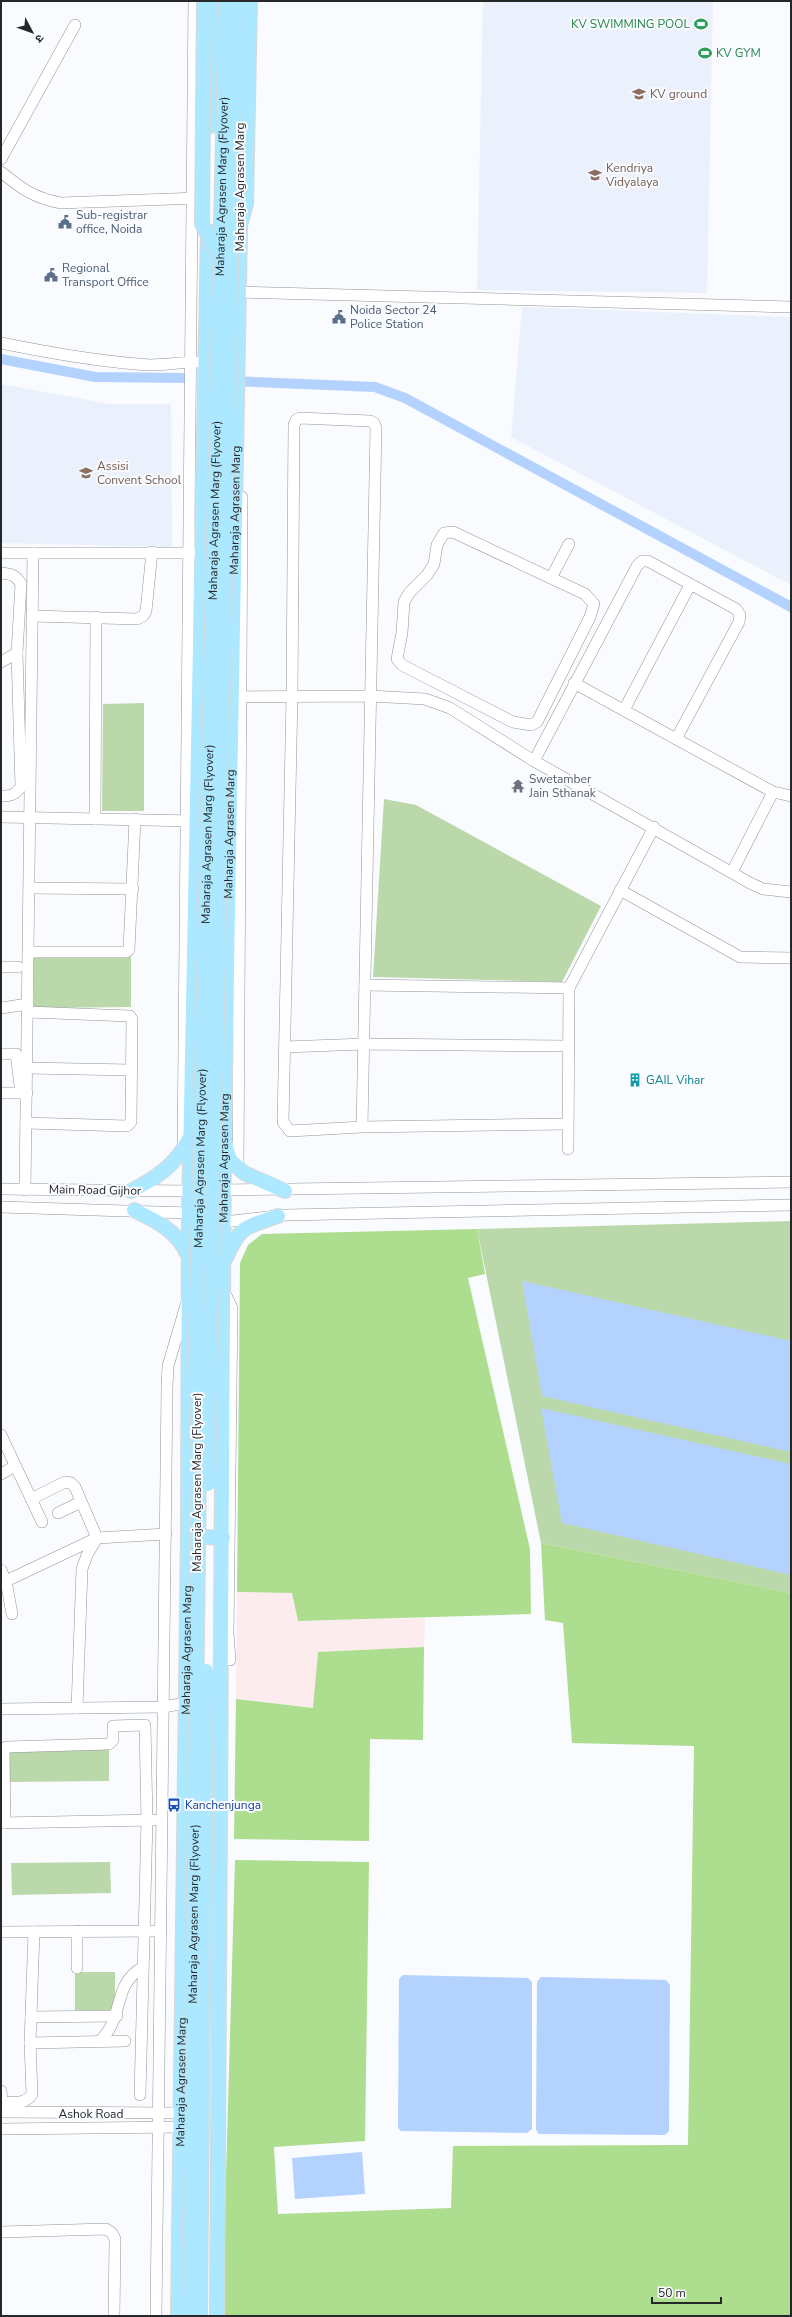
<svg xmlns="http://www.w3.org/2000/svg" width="792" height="2317" font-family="'Nunito Sans','Noto Sans Devanagari',sans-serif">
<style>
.industrial{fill:#fdecee}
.built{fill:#eaf0fc}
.green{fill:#bbd8aa}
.forest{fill:#addd8e}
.water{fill:#b4d2fe}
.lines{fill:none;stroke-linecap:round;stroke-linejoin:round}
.canal{stroke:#b4d2fe;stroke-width:10}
.minor-casing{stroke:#919498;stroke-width:12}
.major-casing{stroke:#d8d8d8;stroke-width:16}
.minor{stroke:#fff;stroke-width:11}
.major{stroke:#ace8ff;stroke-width:14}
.major-bridge-casing{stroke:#d8d8d8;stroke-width:16;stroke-linecap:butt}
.major-bridge{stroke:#ace8ff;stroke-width:14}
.labels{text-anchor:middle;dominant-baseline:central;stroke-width:4;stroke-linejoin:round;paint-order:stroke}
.leisure-label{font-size:12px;fill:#27864d;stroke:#f9fbff;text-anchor:end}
.education-label{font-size:12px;fill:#785e54;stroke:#f9fbff;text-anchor:start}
.street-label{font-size:12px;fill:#262728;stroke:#f9fbff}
.service-label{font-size:12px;fill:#4e5e75;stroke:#f9fbff;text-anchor:start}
.worship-label{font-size:12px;fill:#5b616d;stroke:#f9fbff;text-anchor:start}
.culture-label{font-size:12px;fill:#0d838f;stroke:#f9fbff;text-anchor:start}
.transit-label{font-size:12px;fill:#164399;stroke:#f9fbff;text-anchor:start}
</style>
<rect width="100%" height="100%" fill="#f9fbff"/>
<path class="industrial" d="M237,1592L293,1593L298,1621L425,1618L424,1647L318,1652L314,1708L236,1699Z"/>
<g class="built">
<path d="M483,1H713L707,293L477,290Z"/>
<path d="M522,307L791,317V585L511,437Z"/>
<path d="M1,384L109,404H171L172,547L1,543Z"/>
</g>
<g class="green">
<path d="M144,703V811H102L103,704Z"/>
<path d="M384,799L416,805L601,906L562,982L373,977Z"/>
<path d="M33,957H131V1007L34,1008Z"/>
<path d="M791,1221V1593L541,1543L477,1229Z"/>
<path d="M109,1749V1781L10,1782V1751Z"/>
<path d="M110,1862L111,1893L12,1895L11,1863Z"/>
<path d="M75,1972H115V2011L75,2010Z"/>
</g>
<g class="forest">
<path d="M477,1229L485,1274L468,1278L530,1549L531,1614L298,1621L292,1593L237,1592L240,1263L248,1245L262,1234Z"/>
<path d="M541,1543L791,1593V2316H222L235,1860L369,1862L365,2141L274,2147L278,2214L451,2208L453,2146L688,2145L694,1746L572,1743L563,1623L545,1620Z"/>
<path d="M424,1647L423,1740L370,1739L369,1841L234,1839L236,1699L313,1708L318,1652Z"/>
</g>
<g class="water">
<path d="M522,1281L791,1341V1452L542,1396Z"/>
<path d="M541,1408L791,1464V1575L562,1523Z"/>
<path d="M403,1975L528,1978L532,1982V2129L527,2133L401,2131L398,2128L399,1979Z"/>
<path d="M541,1977L666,1980L670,1985L669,2131L665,2135L539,2134L536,2130L537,1982Z"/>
<path d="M362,2152L365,2194L295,2199L292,2158Z"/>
</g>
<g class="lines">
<g class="canal">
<path d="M1,359L95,377L185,378"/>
<path d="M232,381L375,387L405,398L791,607"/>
</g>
<g class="minor-casing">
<g id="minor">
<path d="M1,159L75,25"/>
<path d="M1,172C22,189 34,198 61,203L199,198"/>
<path d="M239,292L791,307"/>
<path d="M1,343C50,353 100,362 150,365C166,365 182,362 199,362"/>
<path d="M453,532L585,594L594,604L590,617L537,722L531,725L513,722L402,665L397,659L402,633L404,602L409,593L427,575L434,564L437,545L444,533Z"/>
<path d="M1,553H196"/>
<path d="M1,573C11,574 16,575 21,584L17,653L21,787C15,795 11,796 1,796"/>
<path d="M551,578L569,544"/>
<path d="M33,616L137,619L143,616L146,611L152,552"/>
<path d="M1,662L17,653"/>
<path d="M574,683L773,792L732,872"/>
<path d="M234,697L370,696L425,699L450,708L534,761L750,883L763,889L791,892"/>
<path d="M624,710L690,585"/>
<path d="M534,761L637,566L642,561H648L736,609L740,615L739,622L676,739"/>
<path d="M773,792L791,796"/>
<path d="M1,817L194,821"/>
<path d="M95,819L96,617"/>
<path d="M30,888L133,889"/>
<path d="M620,890L740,957L791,958"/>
<path d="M29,952H126L129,950L135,819"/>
<path d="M1,967H18"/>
<path d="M365,985L569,988"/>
<path d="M1,1008L28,1004"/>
<path d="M285,1047L364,1044L568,1046"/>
<path d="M1,1054H16L21,1093"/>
<path d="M27,1068L130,1070"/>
<path d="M1,1093H27"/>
<path d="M26,1123L127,1126L131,1122L132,1019L130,1016L28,1012"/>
<path d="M362,1127L376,428L374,423L370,421L300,418L296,420L294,425L292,696L283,1122L290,1131L362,1127L567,1124"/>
<path d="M568,1149L569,988L654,827"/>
<path d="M183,1150L194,1"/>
<path d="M238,1167L242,497"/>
<path d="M1,1189L189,1191"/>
<path d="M25,1190L33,553"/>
<path d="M224,1190L791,1182"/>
<path d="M1,1207L189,1213"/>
<path d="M224,1222L286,1215L791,1205"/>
<path d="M224,1291L232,1308L228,1633L230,1660"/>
<path d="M1,1435L42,1522"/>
<path d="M1,1474L15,1466"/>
<path d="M31,1499L65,1482L71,1483L75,1487L97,1538L87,1555L82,1569L77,1708"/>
<path d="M58,1513L81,1502"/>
<path d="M1,1570L6,1581L12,1614"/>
<path d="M6,1581L97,1538L166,1534"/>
<path d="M1,1709L163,1707L186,1703"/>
<path d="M1,1823L154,1820"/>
<path d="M5,1823L4,1753L6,1747L109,1744L113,1740V1726L145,1725L147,1820L140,2095"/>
<path d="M77,1931V1968"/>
<path d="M1,1932L161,1931"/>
<path d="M31,2017L117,2016"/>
<path d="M100,2041C126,2015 111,1986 143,1967"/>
<path d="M30,2043L125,2041"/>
<path d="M1,2091L2,2102"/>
<path d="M1,2102C12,2102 26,2105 32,2094L30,2043L34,1932"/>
<path d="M1,2112L181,2113"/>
<path d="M1,2129L180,2127"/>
<path d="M1,2232L106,2229L112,2233L115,2239L114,2316"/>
<path d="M156,2316L167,1388L168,1366L186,1305"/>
</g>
</g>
<g class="major-casing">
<g id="major">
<path d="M210,126L212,1"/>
<path d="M226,1147L230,1160L244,1173L285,1191"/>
<path d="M131,1191C156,1178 176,1165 189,1139"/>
<path d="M134,1210C157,1221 177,1231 188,1255"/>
<path d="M226,1258C240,1225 246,1227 278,1216"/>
<path d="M188,1536L223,1538"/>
<path id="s1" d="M178,2316L188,1533L189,1213L208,231"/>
<path id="s2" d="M217,2316L224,1137L240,227"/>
</g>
</g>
<use href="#minor" class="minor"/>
<use href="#major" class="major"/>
<g class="major-bridge-casing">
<g id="major-bridge">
<path d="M204,1L202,224L219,256"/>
<path d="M236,239L246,204L250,1"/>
<path d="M208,1484L236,1"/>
<path id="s3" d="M189,2316L199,1464L196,1346L226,1"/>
<path d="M200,2316L206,1671"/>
</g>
</g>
<use href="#major-bridge" class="major-bridge"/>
</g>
<defs>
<g id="stadium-bare" transform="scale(1.08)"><path d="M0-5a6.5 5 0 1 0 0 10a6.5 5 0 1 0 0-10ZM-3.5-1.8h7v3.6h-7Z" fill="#2e9e5b" stroke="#f9fbff" stroke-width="2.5" paint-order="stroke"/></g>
<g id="school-bare" transform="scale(1.08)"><path d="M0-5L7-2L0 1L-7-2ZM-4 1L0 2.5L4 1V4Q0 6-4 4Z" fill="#8d6e63" stroke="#f9fbff" stroke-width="2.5" paint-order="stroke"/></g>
<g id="civic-bare" transform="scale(1.08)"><path d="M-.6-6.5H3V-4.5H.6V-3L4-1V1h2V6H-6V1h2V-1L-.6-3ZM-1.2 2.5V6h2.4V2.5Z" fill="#5c6f8a" stroke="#f9fbff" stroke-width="2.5" paint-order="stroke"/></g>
<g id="temple-bare" transform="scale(1.08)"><path d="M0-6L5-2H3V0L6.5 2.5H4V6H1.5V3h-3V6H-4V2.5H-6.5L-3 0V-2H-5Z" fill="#6b7280" stroke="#f9fbff" stroke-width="2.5" paint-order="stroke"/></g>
<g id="building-bare" transform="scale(1.08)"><path d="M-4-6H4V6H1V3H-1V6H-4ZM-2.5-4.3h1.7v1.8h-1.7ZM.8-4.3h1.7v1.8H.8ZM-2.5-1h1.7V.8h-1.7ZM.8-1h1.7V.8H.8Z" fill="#0f9aa8" stroke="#f9fbff" stroke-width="2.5" paint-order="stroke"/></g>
<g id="bus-bare" transform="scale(1.08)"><path d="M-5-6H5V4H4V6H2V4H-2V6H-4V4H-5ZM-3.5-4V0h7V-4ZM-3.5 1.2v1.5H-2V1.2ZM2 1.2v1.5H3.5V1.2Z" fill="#1a4fb4" stroke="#f9fbff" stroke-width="2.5" paint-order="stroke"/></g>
</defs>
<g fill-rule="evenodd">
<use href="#stadium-bare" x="701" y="24"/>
<use href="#stadium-bare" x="705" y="53"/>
<use href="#school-bare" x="639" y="94"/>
<use href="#school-bare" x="595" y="175"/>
<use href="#civic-bare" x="65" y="222"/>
<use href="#civic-bare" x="51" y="275"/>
<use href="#civic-bare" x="339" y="317"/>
<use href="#school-bare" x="86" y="473"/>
<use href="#temple-bare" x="518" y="786"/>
<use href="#building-bare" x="635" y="1080"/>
<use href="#bus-bare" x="174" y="1805"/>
</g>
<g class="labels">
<g class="leisure-label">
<text x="690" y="24">KV SWIMMING POOL</text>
<text x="716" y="53" text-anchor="start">KV GYM</text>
</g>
<g class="education-label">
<text x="650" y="94">KV ground</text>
<text x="606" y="168">Kendriya<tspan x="606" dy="14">Vidyalaya</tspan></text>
<text x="97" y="466">Assisi<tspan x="97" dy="14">Convent School</tspan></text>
</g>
<g class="street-label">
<text stroke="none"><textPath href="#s3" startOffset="2130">Maharaja Agrasen Marg (Flyover)</textPath></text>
<text transform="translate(240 187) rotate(-90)">Maharaja Agrasen Marg</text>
<text stroke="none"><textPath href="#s3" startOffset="1806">Maharaja Agrasen Marg (Flyover)</textPath></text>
<text stroke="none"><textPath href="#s2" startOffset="1806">Maharaja Agrasen Marg</textPath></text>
<text stroke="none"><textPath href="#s3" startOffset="1482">Maharaja Agrasen Marg (Flyover)</textPath></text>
<text stroke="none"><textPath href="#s2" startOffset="1482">Maharaja Agrasen Marg</textPath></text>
<text stroke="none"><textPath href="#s3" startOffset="1158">Maharaja Agrasen Marg (Flyover)</textPath></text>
<text stroke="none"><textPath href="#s2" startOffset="1158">Maharaja Agrasen Marg</textPath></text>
<text transform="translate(95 1190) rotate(1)">Main Road Gijhor</text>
<text transform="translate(197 1482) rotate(-90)">Maharaja Agrasen Marg (Flyover)</text>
<text stroke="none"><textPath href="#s1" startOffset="666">Maharaja Agrasen Marg</textPath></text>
<text stroke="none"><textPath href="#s3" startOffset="402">Maharaja Agrasen Marg (Flyover)</textPath></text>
<text stroke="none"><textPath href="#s1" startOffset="234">Maharaja Agrasen Marg</textPath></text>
<text x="91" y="2114">Ashok Road</text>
</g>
<g class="service-label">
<text x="76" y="215">Sub-registrar<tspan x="76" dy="14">office, Noida</tspan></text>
<text x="62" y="268">Regional<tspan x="62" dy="14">Transport Office</tspan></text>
<text x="350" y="310">Noida Sector 24<tspan x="350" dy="14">Police Station</tspan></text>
</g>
<g class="worship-label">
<text x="529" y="779">Swetamber<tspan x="529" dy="14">Jain Sthanak</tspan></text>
</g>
<g class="culture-label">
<text x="646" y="1080">GAIL Vihar</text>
</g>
<g class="transit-label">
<text x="185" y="1805">Kanchenjunga</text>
</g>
</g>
<rect width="792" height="2317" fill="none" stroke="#262728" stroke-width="4"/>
<g transform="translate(32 32) rotate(131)" stroke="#f9fbff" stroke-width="3" paint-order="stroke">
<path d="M0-3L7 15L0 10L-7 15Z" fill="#262728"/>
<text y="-6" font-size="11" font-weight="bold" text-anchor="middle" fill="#262728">उ</text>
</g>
<path d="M652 2297v6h69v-6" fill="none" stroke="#262728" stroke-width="2"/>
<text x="658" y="2297" font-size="12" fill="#262728" stroke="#f9fbff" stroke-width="3" paint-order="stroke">50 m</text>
</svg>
